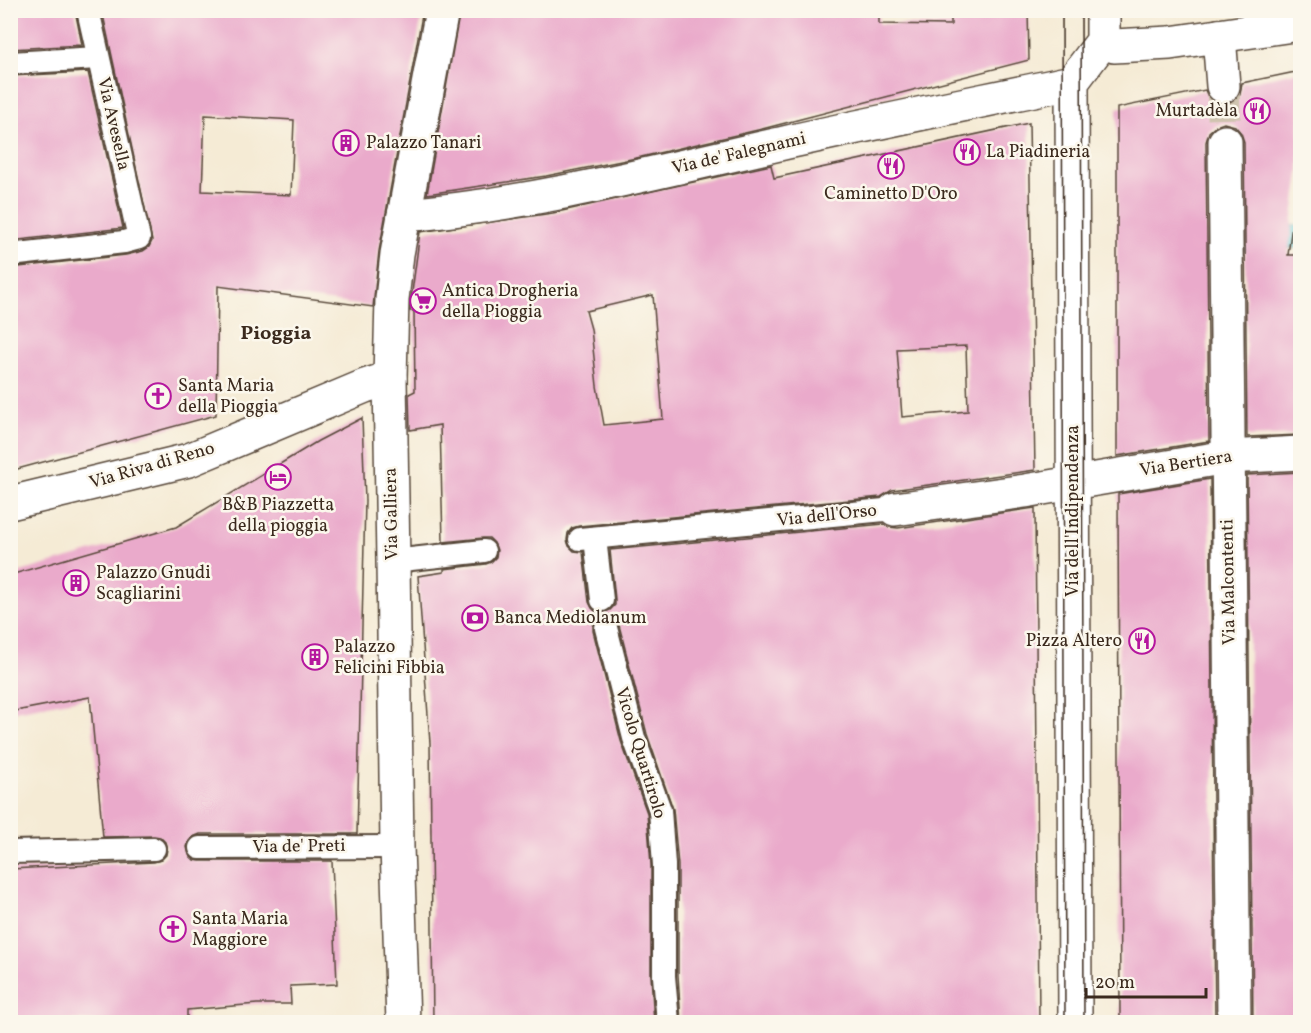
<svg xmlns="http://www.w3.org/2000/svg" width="1311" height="1033" font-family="Vollkorn,serif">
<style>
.water{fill:#56c2d1;stroke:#487678;stroke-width:1.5}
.building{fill:#eaaacb;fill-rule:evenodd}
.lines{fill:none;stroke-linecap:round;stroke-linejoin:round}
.street-tunnel{stroke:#d0c4b0;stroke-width:33;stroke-dasharray:33 16;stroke-linecap:butt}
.lane-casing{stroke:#574739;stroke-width:26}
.street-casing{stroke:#574739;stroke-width:36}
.lane{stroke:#fff;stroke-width:22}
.street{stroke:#fff;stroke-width:33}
.tram{stroke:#3b2a1e;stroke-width:1.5}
.labels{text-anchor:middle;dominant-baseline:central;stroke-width:5;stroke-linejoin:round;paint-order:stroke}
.poi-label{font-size:18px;fill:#3b2a1e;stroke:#fbf7ec;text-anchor:start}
.street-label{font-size:18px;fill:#3b2a1e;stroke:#fbf7ec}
.neighbourhood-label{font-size:20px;font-weight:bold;fill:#3b2a1e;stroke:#fbf7ec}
</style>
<rect width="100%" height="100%" fill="#fbf7ec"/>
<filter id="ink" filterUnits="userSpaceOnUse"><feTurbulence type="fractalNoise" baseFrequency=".0167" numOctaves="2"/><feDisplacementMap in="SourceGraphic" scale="12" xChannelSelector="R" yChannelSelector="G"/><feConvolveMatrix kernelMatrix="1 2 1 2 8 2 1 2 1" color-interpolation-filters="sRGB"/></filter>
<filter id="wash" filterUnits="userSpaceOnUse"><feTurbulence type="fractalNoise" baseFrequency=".008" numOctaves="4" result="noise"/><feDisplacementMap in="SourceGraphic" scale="24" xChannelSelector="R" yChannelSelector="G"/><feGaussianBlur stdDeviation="1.35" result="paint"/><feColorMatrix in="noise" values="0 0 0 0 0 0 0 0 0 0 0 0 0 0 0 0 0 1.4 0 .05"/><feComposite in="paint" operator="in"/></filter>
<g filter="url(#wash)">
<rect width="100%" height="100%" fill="#f5ebd5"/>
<path class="water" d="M1300,225V248L1242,250L1246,227Z"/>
<g id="blocks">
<g class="building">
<path d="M10,10H75L82,45L10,49Z"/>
<path d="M102,10H423L379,251L373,307L218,286L216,415L10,471V268L126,255L143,251L149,247L152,241ZM205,115L294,120L291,195L202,191Z"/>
<path d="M460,10H879V24L951,25V10H1028L1029,60L762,129L641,157L546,176L427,194Z"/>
<path d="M1300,71L1299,173L1288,255H1300V435L1247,437L1244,142L1241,133L1235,126L1224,123L1216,126L1209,132L1206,142L1209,441L1117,456V108L1205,90L1208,97L1214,103L1225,105L1234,101L1240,95L1242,83Z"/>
<path d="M88,72L123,228L10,241V76Z"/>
<path d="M1029,123L1035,470L892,490L881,497L579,526L572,528L568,533L567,540L569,546L574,551L583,552L589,602L592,608L597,613H603L610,610L615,605V599L610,550L884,524L889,527L898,528L1035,508L1039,1023H681L678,975V865L673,809L647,734L619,625L615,618L610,615H603L596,619L593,625V631L621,741L647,813L651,865V976L654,1023H433L430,743L418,576L444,572V569L486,564L491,562L496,557L497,550L494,543L489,538H483L443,542L440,425L410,430L409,394L415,391L414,311H410L411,300L420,232L553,213L771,165L774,178ZM653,295L663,419L604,425L597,386L591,329L586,311ZM966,346L968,411L902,417L897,349Z"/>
<path d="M362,418L365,501L357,834H200L193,837L189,841L187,847L189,855L194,860L200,861H332L337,984L290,986L291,1004H257L187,1010V1023H115L76,1020L10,1022V869L154,862L161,860L166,855L167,849L165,842L160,837L154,836L103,837L90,697L10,712V575L176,527L318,441Z"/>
<path d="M1300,472V1023H1253L1247,475Z"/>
<path d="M1210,479L1215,1023H1120L1118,494Z"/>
</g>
</g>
</g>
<g filter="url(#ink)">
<use href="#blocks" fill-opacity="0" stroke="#574739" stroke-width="1.5"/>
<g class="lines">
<path class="street-tunnel" d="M1223,86L1225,142"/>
<g class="lane-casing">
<g id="lane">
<path d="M10,63L98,58"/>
<path d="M10,255L124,242L139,238L88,10"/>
<path d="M595,538L602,600"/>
<path d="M580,539L895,509"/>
<path d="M393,561L484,551"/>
<path d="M606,628L634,738L660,810L664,865V976L668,1022"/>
<path d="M200,848L397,847"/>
<path d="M10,852L154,849"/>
</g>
</g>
<g class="street-casing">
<g id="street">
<path d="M1219,36L1223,86"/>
<path d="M1103,41L1114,46L1170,43L1300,24"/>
<path d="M1225,142L1234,1022"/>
<path d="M404,215C535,204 660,171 788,142C882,121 977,102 1072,82"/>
<path d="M10,503L189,460L365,386L390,378"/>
<path d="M895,509L1025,491L1227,457L1300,453"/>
<path d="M403,1022L397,847L393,561L390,378L392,299L397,254L442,10"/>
<path d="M1075,1022L1072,82L1103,41V10"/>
</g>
</g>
<use href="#lane" class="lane"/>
<use href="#street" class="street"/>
<g class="tram">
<path d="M1062,10L1065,1022"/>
<path d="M1081,10L1084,1022"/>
</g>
</g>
</g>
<defs>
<g id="restaurant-ring" transform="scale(1.35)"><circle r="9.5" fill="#fbf7ec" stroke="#b5179e" stroke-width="1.5"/><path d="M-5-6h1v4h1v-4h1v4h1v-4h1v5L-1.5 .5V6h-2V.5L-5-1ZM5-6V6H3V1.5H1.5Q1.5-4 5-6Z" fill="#b5179e"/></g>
<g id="building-ring" transform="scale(1.35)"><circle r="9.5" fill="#fbf7ec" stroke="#b5179e" stroke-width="1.5"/><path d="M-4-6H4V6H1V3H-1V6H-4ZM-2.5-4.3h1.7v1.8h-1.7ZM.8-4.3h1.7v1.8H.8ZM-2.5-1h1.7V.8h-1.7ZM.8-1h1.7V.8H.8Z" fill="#b5179e"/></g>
<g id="supermarket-ring" transform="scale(1.35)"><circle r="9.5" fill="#fbf7ec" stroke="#b5179e" stroke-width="1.5"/><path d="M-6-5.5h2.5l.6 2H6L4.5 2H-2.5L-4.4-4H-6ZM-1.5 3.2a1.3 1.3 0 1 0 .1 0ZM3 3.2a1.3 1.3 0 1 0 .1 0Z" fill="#b5179e"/></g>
<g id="church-ring" transform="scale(1.35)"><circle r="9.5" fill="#fbf7ec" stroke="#b5179e" stroke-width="1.5"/><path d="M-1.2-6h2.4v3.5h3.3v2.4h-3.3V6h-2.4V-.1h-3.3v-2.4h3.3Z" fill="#b5179e"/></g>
<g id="hotel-ring" transform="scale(1.35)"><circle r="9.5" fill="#fbf7ec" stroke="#b5179e" stroke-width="1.5"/><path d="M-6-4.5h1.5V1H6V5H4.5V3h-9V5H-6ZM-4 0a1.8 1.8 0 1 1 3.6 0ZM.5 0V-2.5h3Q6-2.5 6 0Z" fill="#b5179e"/></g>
<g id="bank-ring" transform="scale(1.35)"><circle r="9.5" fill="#fbf7ec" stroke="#b5179e" stroke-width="1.5"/><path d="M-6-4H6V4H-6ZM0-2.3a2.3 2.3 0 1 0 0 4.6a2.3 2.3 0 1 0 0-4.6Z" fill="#b5179e"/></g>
</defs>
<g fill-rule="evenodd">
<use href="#restaurant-ring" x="1257" y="111"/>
<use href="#building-ring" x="346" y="143"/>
<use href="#restaurant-ring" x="967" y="152"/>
<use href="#restaurant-ring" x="891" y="166"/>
<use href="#supermarket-ring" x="423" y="301"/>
<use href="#church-ring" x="158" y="396"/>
<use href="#hotel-ring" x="278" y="477"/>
<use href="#building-ring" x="76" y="583"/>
<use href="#bank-ring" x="475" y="618"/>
<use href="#restaurant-ring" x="1142" y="641"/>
<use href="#building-ring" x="315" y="657"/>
<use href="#church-ring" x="173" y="929"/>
</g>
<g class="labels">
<g class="poi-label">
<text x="1238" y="111" text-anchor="end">Murtadèla</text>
<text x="366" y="143">Palazzo Tanari</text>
<text x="986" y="152">La Piadineria</text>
<text x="891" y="194" text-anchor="middle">Caminetto D'Oro</text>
<text x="442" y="291">Antica Drogheria<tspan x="442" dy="21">della Pioggia</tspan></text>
<text x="178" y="386">Santa Maria<tspan x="178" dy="21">della Pioggia</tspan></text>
<text x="278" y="505" text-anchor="middle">B&amp;B Piazzetta<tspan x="278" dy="21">della pioggia</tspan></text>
<text x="96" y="573">Palazzo Gnudi<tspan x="96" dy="21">Scagliarini</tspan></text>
<text x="494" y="618">Banca Mediolanum</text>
<text x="1122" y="641" text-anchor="end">Pizza Altero</text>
<text x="334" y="647">Palazzo<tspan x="334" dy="21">Felicini Fibbia</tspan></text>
<text x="192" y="919">Santa Maria<tspan x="192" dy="21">Maggiore</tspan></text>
</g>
<g class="street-label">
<text transform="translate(113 124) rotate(77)">Via Avesella</text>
<text transform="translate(739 154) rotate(-13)">Via de' Falegnami</text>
<text transform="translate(1186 464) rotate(-9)">Via Bertiera</text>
<text transform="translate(152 466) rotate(-16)">Via Riva di Reno</text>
<text transform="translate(1073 511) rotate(-90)">Via dell'Indipendenza</text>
<text transform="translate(392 514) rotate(-91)">Via Galliera</text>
<text transform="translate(827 516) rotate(-6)">Via dell'Orso</text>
<text transform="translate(1229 582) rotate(-91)">Via Malcontenti</text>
<text transform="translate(640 753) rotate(73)">Vicolo Quartirolo</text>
<text transform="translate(299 847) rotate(-1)">Via de' Preti</text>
</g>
<g class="neighbourhood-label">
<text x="276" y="334">Pioggia</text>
</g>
</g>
<rect width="1311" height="1033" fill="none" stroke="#fbf7ec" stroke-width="36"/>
<path d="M1086 988v9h120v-9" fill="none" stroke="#3b2a1e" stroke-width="3"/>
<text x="1095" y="988" font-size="18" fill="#3b2a1e" stroke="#fbf7ec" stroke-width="4.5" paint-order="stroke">20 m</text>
</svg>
